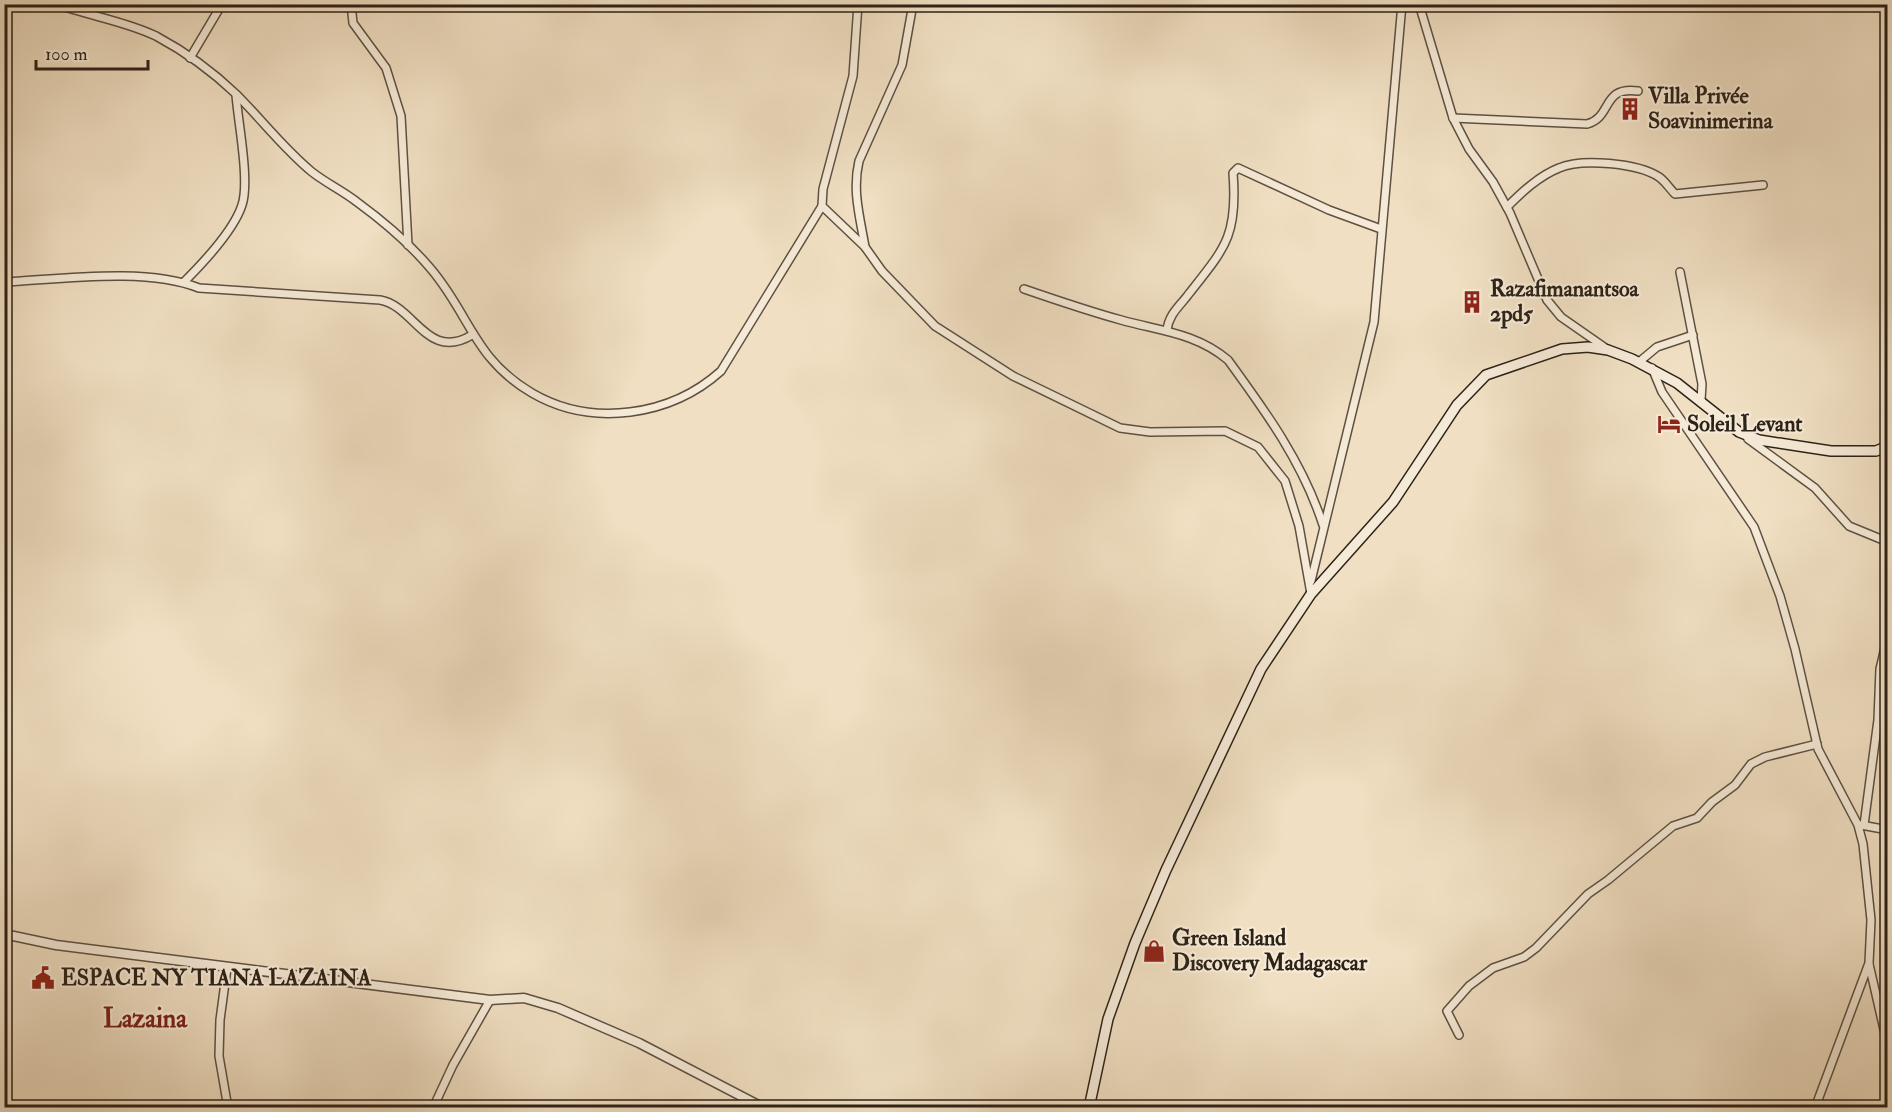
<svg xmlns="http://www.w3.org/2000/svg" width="1892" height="1112" font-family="'IM FELL Double Pica',serif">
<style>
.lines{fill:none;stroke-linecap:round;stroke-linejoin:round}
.minor-casing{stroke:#5e5142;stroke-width:10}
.tertiary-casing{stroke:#5e5142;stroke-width:11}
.secondary-casing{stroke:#2d2217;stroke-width:12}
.minor{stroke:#f5ead7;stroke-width:7}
.tertiary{stroke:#f5ead7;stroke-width:8}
.secondary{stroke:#f5ead7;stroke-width:9}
.labels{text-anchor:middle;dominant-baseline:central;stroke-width:4.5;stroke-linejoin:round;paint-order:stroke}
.poi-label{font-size:22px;font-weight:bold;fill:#2d2217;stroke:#f5ead7;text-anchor:start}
.quarter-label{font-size:26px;font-weight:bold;fill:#7a1f14;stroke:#f5ead7}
</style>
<rect width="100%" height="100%" fill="#f0dfc2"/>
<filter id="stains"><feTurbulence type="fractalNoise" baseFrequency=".00333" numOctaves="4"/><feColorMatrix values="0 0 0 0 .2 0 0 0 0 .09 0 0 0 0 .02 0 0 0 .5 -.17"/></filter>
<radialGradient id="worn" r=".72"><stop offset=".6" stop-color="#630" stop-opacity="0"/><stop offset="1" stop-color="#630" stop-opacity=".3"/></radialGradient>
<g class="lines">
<g class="minor-casing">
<g id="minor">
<path d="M57,4C89,16 125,21 156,36C184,51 213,72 236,94C262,120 284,149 312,172C326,183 343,191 357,202C383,221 410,244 431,269C470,315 474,359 532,393C592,428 671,416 721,371L822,206L865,247L882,271L935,326L1013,376L1120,428L1150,432L1225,431L1258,447L1285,481L1299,526L1311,594"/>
<path d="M351,4L353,23L386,68L401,116L408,245"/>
<path d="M1419,4L1453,118L1469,149L1493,182L1510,213L1547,300L1561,317L1607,349"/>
<path d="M190,58L222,4"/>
<path d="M1453,118L1587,124C1613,117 1601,86 1638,91"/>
<path d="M822,206L823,189L853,76L858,4"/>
<path d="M1507,207C1522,192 1539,176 1559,168C1581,158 1638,163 1659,177C1665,181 1670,189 1675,194L1763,185"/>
<path d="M865,247C860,217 852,191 859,161L902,65L913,4"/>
<path d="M1680,272L1702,384L1701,400"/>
<path d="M4,282C61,279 147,267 199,288L380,300C415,306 427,362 472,335"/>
<path d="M184,282C203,263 234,230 242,205C250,181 238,122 236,95"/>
<path d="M1024,289C1056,300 1088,311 1121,320C1160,331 1196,333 1228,360C1266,412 1303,463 1323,525"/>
<path d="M1167,330C1169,314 1179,307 1188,295C1225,248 1238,236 1233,173L1238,168L1329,210L1381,229"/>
<path d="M1639,362L1657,347L1693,335"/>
<path d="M1652,368L1662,392L1754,527L1780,596L1795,649L1818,749L1858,825L1863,844L1871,920L1869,963L1815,1108"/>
<path d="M1748,439L1815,488L1849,526L1888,542"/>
<path d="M1311,581L1374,322L1402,4"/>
<path d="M1861,825L1888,830"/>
<path d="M1864,825L1878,720L1880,669L1888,635"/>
<path d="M1869,964L1888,1047"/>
<path d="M227,968L220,1020L219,1056L228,1108"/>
<path d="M1459,1035L1447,1011L1469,986L1493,968L1524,957L1536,948L1588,894L1608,880L1673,826L1697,818L1712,802L1735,785L1751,764L1765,757L1817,744"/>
<path d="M433,1108L453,1065L490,1000"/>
</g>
</g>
<g class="tertiary-casing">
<path id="tertiary" d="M4,934L56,945L490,1000L524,998L558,1008L639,1043L764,1108"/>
</g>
<g class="secondary-casing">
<path id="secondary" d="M1089,1108L1108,1019L1135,943L1166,870L1261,669L1311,594L1393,502L1457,405L1486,375L1562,349L1588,347L1608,350L1632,359L1677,383L1739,432L1759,440L1831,451H1876L1888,446"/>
</g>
<use href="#minor" class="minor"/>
<use href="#tertiary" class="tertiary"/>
<use href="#secondary" class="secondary"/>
</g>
<defs>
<g id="building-bare" transform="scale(1.8)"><path d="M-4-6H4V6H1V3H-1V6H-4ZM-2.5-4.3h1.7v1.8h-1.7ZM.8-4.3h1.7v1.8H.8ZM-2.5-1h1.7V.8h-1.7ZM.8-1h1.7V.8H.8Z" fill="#8f2418" stroke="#f5ead7" stroke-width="2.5" paint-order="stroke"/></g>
<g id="hotel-bare" transform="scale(1.8)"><path d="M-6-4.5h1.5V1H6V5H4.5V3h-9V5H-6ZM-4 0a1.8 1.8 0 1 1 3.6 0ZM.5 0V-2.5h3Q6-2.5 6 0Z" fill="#8f2418" stroke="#f5ead7" stroke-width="2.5" paint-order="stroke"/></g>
<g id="shop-bare" transform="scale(1.8)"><path d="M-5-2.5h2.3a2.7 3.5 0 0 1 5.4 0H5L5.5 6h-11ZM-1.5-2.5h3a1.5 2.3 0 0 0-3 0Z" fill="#8f2418" stroke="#f5ead7" stroke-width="2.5" paint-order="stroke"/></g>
<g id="civic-bare" transform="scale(1.8)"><path d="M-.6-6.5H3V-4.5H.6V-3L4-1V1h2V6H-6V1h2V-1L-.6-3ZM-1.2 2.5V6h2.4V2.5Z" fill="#8f2418" stroke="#f5ead7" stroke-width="2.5" paint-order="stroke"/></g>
</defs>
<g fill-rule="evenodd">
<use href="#building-bare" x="1630" y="109"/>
<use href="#building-bare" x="1472" y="302"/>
<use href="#hotel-bare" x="1669" y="424"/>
<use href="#shop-bare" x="1154" y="951"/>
<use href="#civic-bare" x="43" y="978"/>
</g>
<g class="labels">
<g class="poi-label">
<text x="1648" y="96">Villa Privée<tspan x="1648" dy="25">Soavinimerina</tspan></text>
<text x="1490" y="289">Razafimanantsoa<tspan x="1490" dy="25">2pd5</tspan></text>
<text x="1687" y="424">Soleil Levant</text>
<text x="1172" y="938">Green Island<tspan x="1172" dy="25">Discovery Madagascar</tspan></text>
<text x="61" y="978">ESPACE NY TIANA LAZAINA</text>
</g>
<g class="quarter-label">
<text x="145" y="1019">Lazaina</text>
</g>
</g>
<rect width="1892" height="1112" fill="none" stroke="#f0dfc2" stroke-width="24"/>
<rect x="6" y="6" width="1880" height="1100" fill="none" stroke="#2d2217" stroke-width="3"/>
<rect x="12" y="12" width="1868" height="1088" fill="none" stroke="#2d2217" stroke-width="1.5"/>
<path d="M36 60v9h112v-9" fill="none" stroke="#2d2217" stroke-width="3"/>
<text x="45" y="60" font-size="18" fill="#2d2217" stroke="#f5ead7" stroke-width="4.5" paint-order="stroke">100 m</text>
<rect width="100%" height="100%" filter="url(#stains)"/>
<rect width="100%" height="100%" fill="url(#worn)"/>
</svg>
